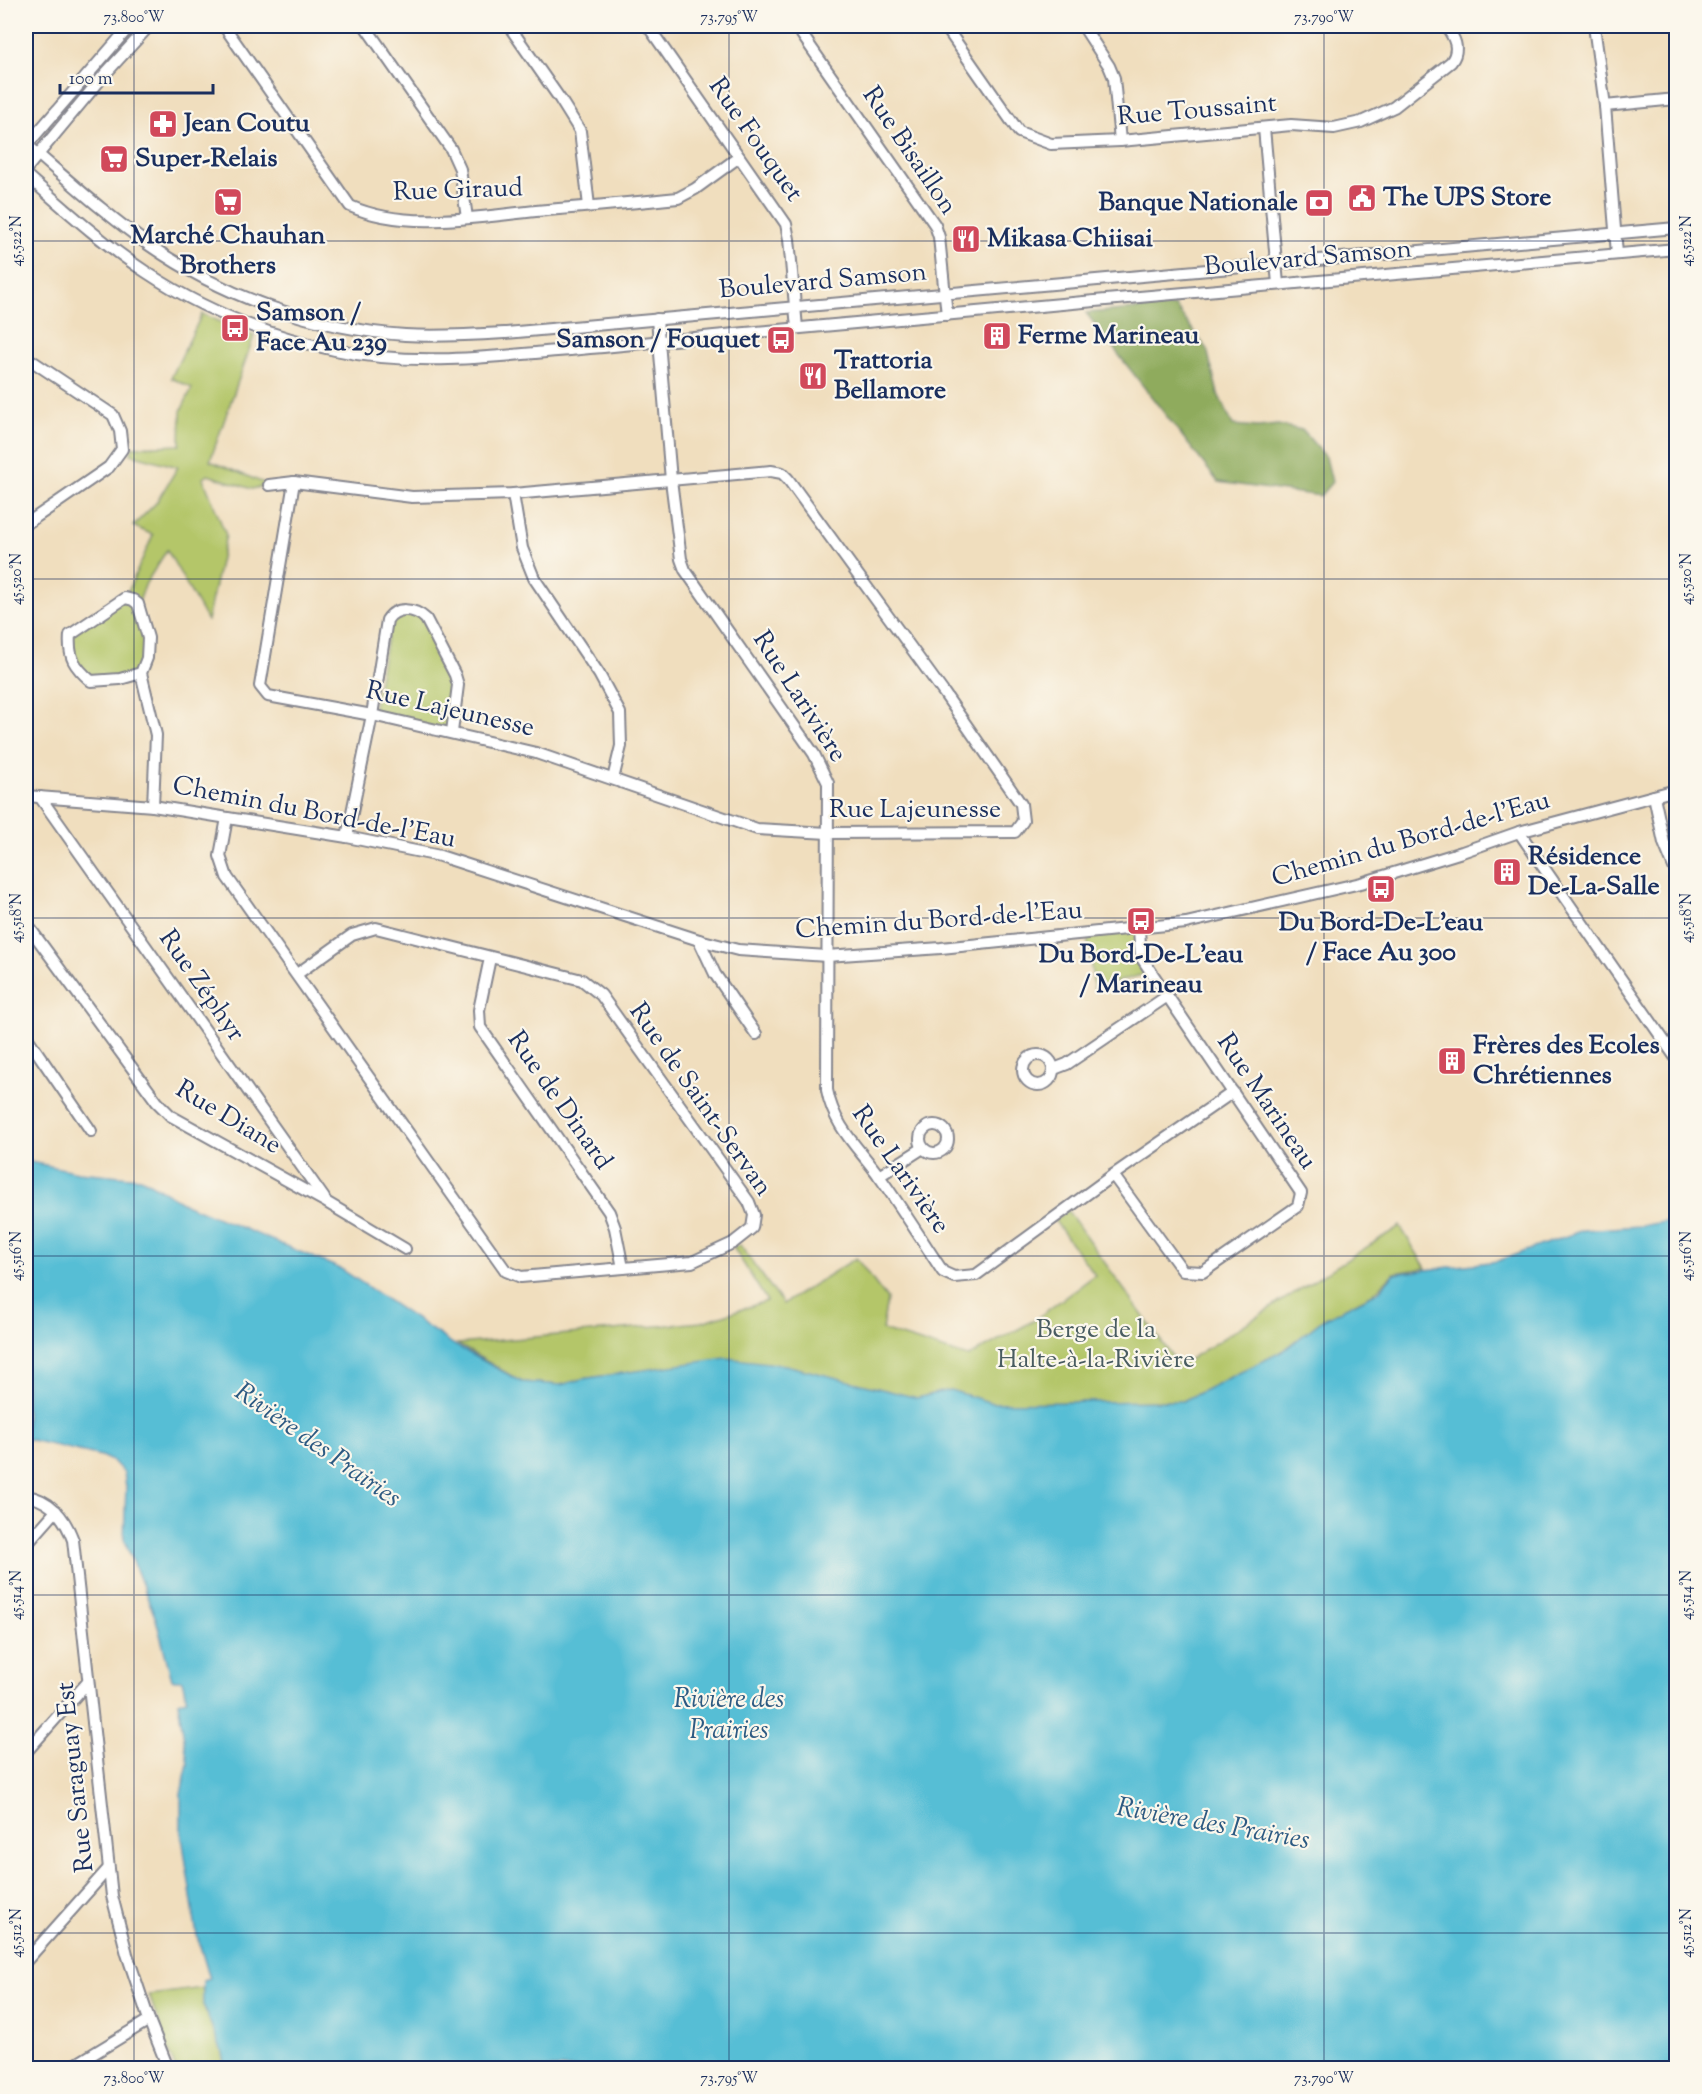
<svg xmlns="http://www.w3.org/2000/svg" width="1702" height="2094" font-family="'Sorts Mill Goudy',serif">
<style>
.green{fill:#b4c669;stroke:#687a64;stroke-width:1.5}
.forest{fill:#8fab5d;stroke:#556d5e;stroke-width:1.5}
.water{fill:#57bed5;stroke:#39769a;stroke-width:1.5}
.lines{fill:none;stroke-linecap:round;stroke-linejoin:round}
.minor-casing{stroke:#86868e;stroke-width:14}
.minor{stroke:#fff;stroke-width:10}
.ticks{fill:none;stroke:#1b2f5e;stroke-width:1.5;stroke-opacity:0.45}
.labels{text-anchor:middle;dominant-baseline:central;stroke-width:4.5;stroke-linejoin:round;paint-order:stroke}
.street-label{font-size:26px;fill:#1b2f5e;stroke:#fbf7ec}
.poi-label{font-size:26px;font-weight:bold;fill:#1b2f5e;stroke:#fbf7ec;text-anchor:start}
.park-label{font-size:26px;fill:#495c61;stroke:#fbf7ec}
.water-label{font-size:27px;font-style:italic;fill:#2d5a82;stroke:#fbf7ec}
.neatline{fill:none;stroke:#1b2f5e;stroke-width:2}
.ticks-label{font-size:15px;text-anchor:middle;fill:#1b2f5e}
</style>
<rect width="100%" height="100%" fill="#fbf7ec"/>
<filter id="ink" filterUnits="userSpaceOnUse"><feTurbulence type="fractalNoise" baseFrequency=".0167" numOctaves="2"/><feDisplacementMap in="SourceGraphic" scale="12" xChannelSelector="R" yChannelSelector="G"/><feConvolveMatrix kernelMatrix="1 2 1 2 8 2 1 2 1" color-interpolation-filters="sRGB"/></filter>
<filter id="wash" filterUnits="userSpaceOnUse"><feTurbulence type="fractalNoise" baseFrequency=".008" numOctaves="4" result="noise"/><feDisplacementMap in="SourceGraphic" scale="24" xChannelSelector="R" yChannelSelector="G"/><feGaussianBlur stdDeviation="1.35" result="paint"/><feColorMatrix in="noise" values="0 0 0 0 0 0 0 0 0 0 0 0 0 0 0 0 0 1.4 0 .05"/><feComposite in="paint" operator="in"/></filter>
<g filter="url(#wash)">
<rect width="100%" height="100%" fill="#f0debe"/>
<g class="green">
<path d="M202,314L254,336L210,461L269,485L252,489L208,475L203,478L226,535L207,621L167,550L146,583L138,604L148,638L141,673L91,681L77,669L70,635L125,598L153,535L133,526L156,503L178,467L131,454L132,447L180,445L181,411L192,388L171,378Z"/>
<path d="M392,613H420L455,675L452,732L372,715Z"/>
<path d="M1139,930L1151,972L1094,989L1087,936Z"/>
<path d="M1067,1210L1179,1366L1400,1226L1426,1268L1394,1273L1373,1294L1324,1319L1283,1351L1183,1401L992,1403L950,1390L917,1398L785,1365L638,1371L582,1379L561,1385L522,1382L457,1344L702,1322L767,1301L733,1247L740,1245L783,1304L856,1258L887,1299L882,1330L968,1357L1033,1321L1095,1275L1054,1220Z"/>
<path d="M203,1988V2005L222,2052L225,2068H175L149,1995Z"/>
</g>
<path class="forest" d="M1175,306L1207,349L1218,394L1233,425L1258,427L1278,425L1302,430L1326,457L1332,482L1320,496L1218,482L1086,313Z"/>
<path class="water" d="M26,1161L78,1172L141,1178L187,1205L341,1269L456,1346L522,1382L561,1385L582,1379L726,1358L785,1365L917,1398L950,1390L992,1403L1183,1401L1283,1351L1324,1319L1378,1292L1394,1274L1498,1261L1583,1230L1640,1226L1676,1220V2068H225L222,2052L203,2005V1981L210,1979L197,1936L181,1830V1793L188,1764L178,1702L187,1700L182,1680H172L156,1619L124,1539L126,1487L124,1473L114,1462L101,1456L26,1439Z"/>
</g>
<g filter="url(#ink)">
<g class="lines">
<g class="minor-casing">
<g id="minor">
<path d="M224,26L350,206C405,231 477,217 536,211C583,207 630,203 678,198L695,189L739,157"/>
<path d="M365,26L451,149L460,169L467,218"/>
<path d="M509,26L560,99L580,131L589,206"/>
<path d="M648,26L786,224L789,239L797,328"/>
<path d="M796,26L935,225L939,237L947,315"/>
<path d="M945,26L1019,132L1051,144L1120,141L1291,125L1334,128L1361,122L1394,107L1451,62C1461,49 1454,37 1446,26"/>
<path d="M1083,26L1109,66L1114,78L1120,141"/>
<path d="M1594,26L1605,106L1617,254"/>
<path d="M1605,106L1676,99"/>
<path d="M1264,128L1278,284"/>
<path d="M26,144C66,178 106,215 149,245C224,297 314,329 405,335C439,337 472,335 506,333L1676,228"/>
<path d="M26,146L130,26"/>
<path d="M26,169L105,74L149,26"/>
<path d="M26,175C65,209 103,244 146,272C203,310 268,336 335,350C409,366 483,358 557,351C631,345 705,336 779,330C1078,303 1377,274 1676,249"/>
<path d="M657,319L671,480L681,559L685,570L814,754L828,783L827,1090C834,1127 858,1147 879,1176C901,1207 922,1240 943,1272L954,1277L976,1275L1113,1175L1233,1092"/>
<path d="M26,357L113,415L120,431L122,449L109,467L26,524"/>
<path d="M771,471L782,473L788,479L944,693L1021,804L1023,821L1015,832L828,833L757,829L536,753L372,715L268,696L260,686L294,482L412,497L513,494Z"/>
<path d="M269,485L294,482"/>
<path d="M513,494L522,548L534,578L599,674L620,713L621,746L613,779"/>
<path d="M141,673L120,679L91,681C75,667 68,658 70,635L125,598L133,600L138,604L148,638L147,658L141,673L156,735L153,806"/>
<path d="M26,796L153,806L347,837L440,856L699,940L738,950L827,956L941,948L1186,923L1361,883L1462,852L1519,832L1676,790"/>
<path d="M1654,796L1664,843L1676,872"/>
<path d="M40,797L324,1198"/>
<path d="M227,818L220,856L227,877L506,1271L521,1277L692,1262L733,1243L752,1228L754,1215L749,1202L601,995L582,980L376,928L352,935L297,974"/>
<path d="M1519,832L1676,1058"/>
<path d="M347,837L372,715L387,620C396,606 415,608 426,619L455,675L458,685L452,732"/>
<path d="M26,923L157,1102L171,1116L326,1202L405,1249"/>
<path d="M699,940L715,974L756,1034"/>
<path d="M490,958L479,1010L480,1027L609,1212L615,1228L623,1268"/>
<path d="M26,1036L91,1131"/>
<circle cx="1038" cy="1070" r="15"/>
<path d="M1054,1069L1067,1064L1166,997"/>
<circle cx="934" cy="1139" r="14"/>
<path d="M1113,1175L1183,1271L1203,1272L1298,1206L1301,1193L1141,957L1139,930"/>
<path d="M879,1176L923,1148"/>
<path d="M26,1496C50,1499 65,1518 73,1540L112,1896L127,1954L149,2020L168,2068"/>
<path d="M26,1545L56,1511"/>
<path d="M26,1752L87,1683"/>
<path d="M26,1961L108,1869"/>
<path d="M70,2068L149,2020"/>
</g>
</g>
<use href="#minor" class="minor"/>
</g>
</g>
<path class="ticks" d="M134,26V2068M729,26V2068M1324,26V2068M26,241H1676M26,579H1676M26,918H1676M26,1256H1676M26,1595H1676M26,1933H1676"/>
<defs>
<g id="pharmacy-square" transform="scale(1.5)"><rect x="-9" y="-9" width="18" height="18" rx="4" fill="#d1495b" stroke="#fbf7ec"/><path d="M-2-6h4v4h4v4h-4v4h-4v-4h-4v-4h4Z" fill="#fff"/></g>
<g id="supermarket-square" transform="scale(1.5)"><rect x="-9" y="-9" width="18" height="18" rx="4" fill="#d1495b" stroke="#fbf7ec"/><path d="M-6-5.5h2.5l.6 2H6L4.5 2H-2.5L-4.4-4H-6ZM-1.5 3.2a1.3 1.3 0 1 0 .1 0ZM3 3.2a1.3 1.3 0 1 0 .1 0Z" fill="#fff"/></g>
<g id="civic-square" transform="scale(1.5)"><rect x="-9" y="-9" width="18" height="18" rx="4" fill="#d1495b" stroke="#fbf7ec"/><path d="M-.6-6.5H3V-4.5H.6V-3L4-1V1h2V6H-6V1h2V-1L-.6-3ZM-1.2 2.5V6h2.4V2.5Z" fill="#fff"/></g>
<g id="bank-square" transform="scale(1.5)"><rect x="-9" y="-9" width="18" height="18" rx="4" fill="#d1495b" stroke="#fbf7ec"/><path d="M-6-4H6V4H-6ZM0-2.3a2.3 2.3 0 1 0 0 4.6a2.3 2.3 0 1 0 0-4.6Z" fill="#fff"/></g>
<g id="restaurant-square" transform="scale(1.5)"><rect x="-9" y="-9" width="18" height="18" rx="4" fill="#d1495b" stroke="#fbf7ec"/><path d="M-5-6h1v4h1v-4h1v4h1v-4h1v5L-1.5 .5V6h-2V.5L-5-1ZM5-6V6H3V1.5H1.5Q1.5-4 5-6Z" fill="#fff"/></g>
<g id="bus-square" transform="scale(1.5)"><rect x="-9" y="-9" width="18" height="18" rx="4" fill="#d1495b" stroke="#fbf7ec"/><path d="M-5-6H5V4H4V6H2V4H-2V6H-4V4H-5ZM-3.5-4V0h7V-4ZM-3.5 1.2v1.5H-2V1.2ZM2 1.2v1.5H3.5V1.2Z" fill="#fff"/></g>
<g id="building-square" transform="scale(1.5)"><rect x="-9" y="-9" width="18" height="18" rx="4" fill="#d1495b" stroke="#fbf7ec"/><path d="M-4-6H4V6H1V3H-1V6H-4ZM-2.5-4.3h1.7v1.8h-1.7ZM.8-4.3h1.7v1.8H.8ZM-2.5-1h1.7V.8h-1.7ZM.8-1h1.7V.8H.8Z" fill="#fff"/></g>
</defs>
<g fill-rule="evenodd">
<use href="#pharmacy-square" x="163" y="124"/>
<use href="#supermarket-square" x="114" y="159"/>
<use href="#civic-square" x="1362" y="198"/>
<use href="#supermarket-square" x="228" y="202"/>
<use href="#bank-square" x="1319" y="203"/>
<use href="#restaurant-square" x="966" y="239"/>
<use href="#bus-square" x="235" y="328"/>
<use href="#building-square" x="997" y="336"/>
<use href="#bus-square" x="781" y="340"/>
<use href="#restaurant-square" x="813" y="376"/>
<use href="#building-square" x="1507" y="872"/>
<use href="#bus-square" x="1381" y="889"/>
<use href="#bus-square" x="1141" y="921"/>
<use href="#building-square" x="1452" y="1061"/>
</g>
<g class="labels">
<g class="street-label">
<text transform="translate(1197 111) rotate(-5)">Rue Toussaint</text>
<text transform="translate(755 140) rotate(55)">Rue Fouquet</text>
<text transform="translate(909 151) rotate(56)">Rue Bisaillon</text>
<text transform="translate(458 191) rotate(-2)">Rue Giraud</text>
<text transform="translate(1308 259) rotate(-5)">Boulevard Samson</text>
<text transform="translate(823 282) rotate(-5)">Boulevard Samson</text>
<text transform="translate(799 697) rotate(57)">Rue Larivière</text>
<text transform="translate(450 710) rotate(13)">Rue Lajeunesse</text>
<text x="915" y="810">Rue Lajeunesse</text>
<text transform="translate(314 813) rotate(11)">Chemin du Bord-de-l'Eau</text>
<text transform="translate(1411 840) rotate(-16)">Chemin du Bord-de-l'Eau</text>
<text transform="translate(939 921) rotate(-4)">Chemin du Bord-de-l'Eau</text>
<text transform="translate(201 986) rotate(55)">Rue Zéphyr</text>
<text transform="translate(700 1100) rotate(55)">Rue de Saint-Servan</text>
<text transform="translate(559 1101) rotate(55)">Rue de Dinard</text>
<text transform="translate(1266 1102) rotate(56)">Rue Marineau</text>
<text transform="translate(228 1118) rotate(31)">Rue Diane</text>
<text transform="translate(900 1170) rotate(55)">Rue Larivière</text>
<text transform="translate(76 1777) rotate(-96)">Rue Saraguay Est</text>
</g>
<g class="poi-label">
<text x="184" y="124">Jean Coutu</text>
<text x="135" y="159">Super-Relais</text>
<text x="1383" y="198">The UPS Store</text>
<text x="1298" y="203" text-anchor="end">Banque Nationale</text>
<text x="228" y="236" text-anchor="middle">Marché Chauhan<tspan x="228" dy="30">Brothers</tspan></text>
<text x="987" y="239">Mikasa Chiisai</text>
<text x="256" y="313">Samson /<tspan x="256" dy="30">Face Au 239</tspan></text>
<text x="1018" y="336">Ferme Marineau</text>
<text x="760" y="340" text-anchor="end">Samson / Fouquet</text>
<text x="834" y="361">Trattoria<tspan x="834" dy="30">Bellamore</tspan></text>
<text x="1528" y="857">Résidence<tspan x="1528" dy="30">De-La-Salle</tspan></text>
<text x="1381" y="923" text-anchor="middle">Du Bord-De-L'eau<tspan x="1381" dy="30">/ Face Au 300</tspan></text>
<text x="1141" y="955" text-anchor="middle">Du Bord-De-L'eau<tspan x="1141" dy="30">/ Marineau</tspan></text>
<text x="1473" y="1046">Frères des Ecoles<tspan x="1473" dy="30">Chrétiennes</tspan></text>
</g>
<g class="park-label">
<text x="1096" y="1330">Berge de la<tspan x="1096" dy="30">Halte-à-la-Rivière</tspan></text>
</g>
<g class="water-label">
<text transform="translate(317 1446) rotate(35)">Rivière des Prairies</text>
<text x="729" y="1700">Rivière des<tspan x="729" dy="31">Prairies</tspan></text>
<text transform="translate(1213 1825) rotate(10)">Rivière des Prairies</text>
</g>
</g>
<rect width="1702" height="2094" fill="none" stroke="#fbf7ec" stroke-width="66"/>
<path d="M60 84v9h153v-9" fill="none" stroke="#1b2f5e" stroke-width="3"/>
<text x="69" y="84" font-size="18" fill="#1b2f5e" stroke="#fbf7ec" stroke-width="4.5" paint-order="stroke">100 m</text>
<rect x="33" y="33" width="1636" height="2028" class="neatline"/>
<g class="ticks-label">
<text x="134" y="22">73.800°W</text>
<text x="729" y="22">73.795°W</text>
<text x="1324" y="22">73.790°W</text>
<text transform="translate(16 241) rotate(-90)" y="5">45.522°N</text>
<text transform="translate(1686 241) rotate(-90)" y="5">45.522°N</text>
<text transform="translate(16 579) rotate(-90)" y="5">45.520°N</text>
<text transform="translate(1686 579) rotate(-90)" y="5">45.520°N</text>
<text transform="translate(16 918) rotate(-90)" y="5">45.518°N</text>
<text transform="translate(1686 918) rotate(-90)" y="5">45.518°N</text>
<text transform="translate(16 1256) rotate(-90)" y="5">45.516°N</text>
<text transform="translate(1686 1256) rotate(-90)" y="5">45.516°N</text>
<text transform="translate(16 1595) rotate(-90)" y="5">45.514°N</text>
<text transform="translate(1686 1595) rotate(-90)" y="5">45.514°N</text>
<text transform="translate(16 1933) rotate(-90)" y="5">45.512°N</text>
<text transform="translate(1686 1933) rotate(-90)" y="5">45.512°N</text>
<text x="134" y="2083">73.800°W</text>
<text x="729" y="2083">73.795°W</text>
<text x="1324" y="2083">73.790°W</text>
</g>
</svg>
